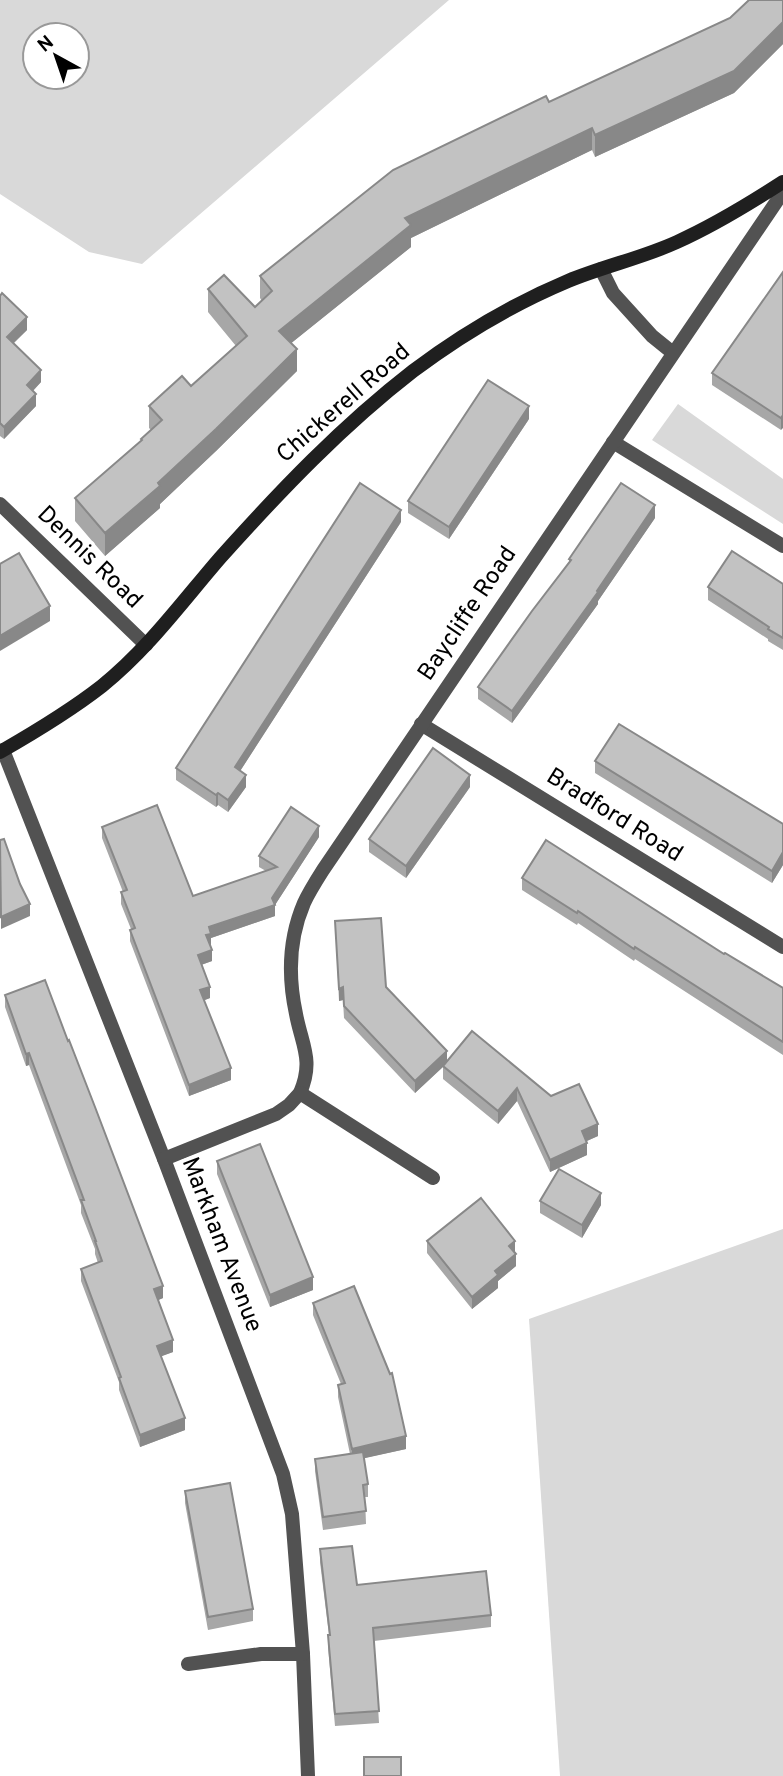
<svg xmlns="http://www.w3.org/2000/svg" width="783" height="1776" font-family="Overpass,sans-serif">
<style>
.green{fill:#d9d9d9;fill-rule:evenodd}
.lines{fill:none;stroke-linecap:round;stroke-linejoin:round}
.minor{stroke:#525252;stroke-width:14}
.secondary{stroke:#1f1f1f;stroke-width:14}
.wall{fill:#a7a7a7}
.shaded-wall{fill:#888}
.building{fill:#c2c2c2;stroke:#888;stroke-width:2}
.labels{text-anchor:middle;dominant-baseline:central;stroke-width:7;stroke-linejoin:round;paint-order:stroke}
.street-label{font-size:24px;fill:#000;stroke:#fff}
</style>
<rect width="100%" height="100%" fill="#fff"/>
<g class="green">
<path d="M0,0H449L142,264L89,252L0,194ZM77,35V77H35V35Z"/>
<path d="M678,404L783,479V524L652,440Z"/>
<path d="M783,1229V1776H560L529,1319Z"/>
</g>
<g class="lines">
<g class="minor">
<path d="M601,269L613,293L652,336L673,353"/>
<path d="M613,442L783,546"/>
<path d="M0,504L146,645"/>
<path d="M421,724L783,947"/>
<path d="M3,750L164,1159L283,1474L292,1514L303,1654L308,1776"/>
<path d="M300,1093C314,1060 302,1046 296,1014C288,977 289,938 304,903C309,892 316,881 323,870L783,192"/>
<path d="M164,1159L276,1114L289,1105L300,1093L433,1178"/>
<path d="M188,1664L261,1654H303"/>
</g>
<path class="secondary" d="M0,752C35,732 70,711 102,686C148,649 182,602 220,558C280,491 342,426 413,371C461,335 513,304 568,281C604,266 642,258 677,242C715,225 749,204 783,182"/>
</g>
<g class="wall">
<path d="M783,0V44L734,93L595,157L592,150L411,238V247L291,343L297,371L216,451L160,504V508L105,556L75,521V498L141,441V439L151,430L149,428V406L191,386L236,346L208,312V289L255,307L262,301L260,298V276L549,102Z"/>
<path d="M783,272L781,430L712,385V373Z"/>
<path d="M0,296L27,330L14,343L41,382L33,391L36,406L4,439L0,436Z"/>
<path d="M529,419L449,539L408,513V501Z"/>
<path d="M655,518L598,601V604L512,723L478,699V687L569,562V559Z"/>
<path d="M401,522L240,771L246,787L228,812L218,805L216,807L176,780V768Z"/>
<path d="M783,584V650L768,641V639L708,600V587Z"/>
<path d="M595,761L783,824V865L772,883L595,773Z"/>
<path d="M470,787L406,878L369,852V839Z"/>
<path d="M102,827L193,896L266,871L259,867V856L319,837L275,905V916L211,938V945H210L212,961L201,965L210,998L204,1000L231,1080L189,1096L130,941V930L131,929L121,904V892H123L102,838Z"/>
<path d="M522,878L724,954L783,988V1055L635,959L634,961L578,923L577,925L522,890Z"/>
<path d="M335,921L386,987L447,1061L472,1031L598,1136L587,1141V1155L550,1172L517,1101L498,1124L443,1079V1067L415,1093L344,1018L343,1000L339,1001Z"/>
<path d="M5,995L163,1298L158,1300L173,1352L161,1356L185,1430L140,1447L119,1390V1382L81,1281V1269L98,1263L95,1254V1249L81,1213V1205L29,1065L26,1066L5,1007Z"/>
<path d="M217,1161L313,1290L270,1307L217,1174Z"/>
<path d="M540,1201L601,1205L582,1238L540,1213Z"/>
<path d="M427,1241L515,1253L516,1266L498,1281V1288L472,1309L427,1253Z"/>
<path d="M313,1303L406,1449L364,1458L368,1484V1497H365L366,1524L323,1530L315,1471V1459L350,1454L338,1397V1385L341,1384L313,1315Z"/>
<path d="M185,1491L253,1609V1621L208,1630L185,1503Z"/>
<path d="M320,1549L357,1585L491,1615V1627L374,1641L379,1723L335,1726L328,1647L329,1635L320,1562Z"/>
</g>
<g class="shaded-wall">
<path d="M783,22V44L734,93L595,157V135Z"/>
<path d="M592,128V150L411,238V247L279,353V331L405,218Z"/>
<path d="M27,317V330L7,349V337Z"/>
<path d="M297,349V371L216,451L160,504V508L105,556V533Z"/>
<path d="M41,370V382L27,397V385Z"/>
<path d="M36,394V406L4,439V427Z"/>
<path d="M529,406V419L449,539V527Z"/>
<path d="M783,415V428L781,430V418Z"/>
<path d="M655,505V518L598,601V604L512,723V711L597,591Z"/>
<path d="M401,510V522L235,779V767Z"/>
<path d="M50,606V621L0,651V636Z"/>
<path d="M246,775V787L228,812V800Z"/>
<path d="M470,775V787L406,878V866Z"/>
<path d="M218,793V805L216,807V795Z"/>
<path d="M319,826V837L275,905V916L211,938V945L206,946V935L209,927L272,898Z"/>
<path d="M783,852V865L772,883V871Z"/>
<path d="M30,904V916L1,929V917Z"/>
<path d="M212,950V961L198,966V955Z"/>
<path d="M210,987V998L200,1002V990Z"/>
<path d="M343,987V1000L339,1001V989Z"/>
<path d="M447,1051V1063L415,1093V1081Z"/>
<path d="M29,1053V1065L26,1066V1054Z"/>
<path d="M231,1068V1080L189,1096V1085Z"/>
<path d="M517,1088V1101L498,1124V1111Z"/>
<path d="M598,1124V1136L582,1143V1131Z"/>
<path d="M587,1143V1155L550,1172V1160Z"/>
<path d="M601,1193V1205L582,1238V1225Z"/>
<path d="M515,1241V1253L509,1246Z"/>
<path d="M516,1254V1266L498,1281V1288L472,1309V1297L495,1271Z"/>
<path d="M313,1277V1290L270,1307V1295Z"/>
<path d="M163,1286V1298L154,1302V1289Z"/>
<path d="M173,1340V1352L157,1358V1346Z"/>
<path d="M185,1418V1430L140,1447V1435Z"/>
<path d="M406,1436V1449L352,1461V1449Z"/>
</g>
<g class="building">
<path d="M749,0H783V22L734,71L595,135L592,128L405,218L411,225L279,331L297,349L216,429L158,483L160,486L105,533L75,498L142,440L141,439L162,420L149,406L182,376L191,386L247,336L208,289L224,275L255,307L272,291L260,276L393,170L546,96L549,102L730,18Z"/>
<path d="M783,272V415L781,418L712,373Z"/>
<path d="M2,293L27,317L7,337L41,370L27,385L36,394L4,427L0,423V296Z"/>
<path d="M488,380L529,406L449,527L408,501Z"/>
<path d="M360,483L401,510L235,767L246,775L228,800L218,793L216,795L176,768Z"/>
<path d="M621,483L655,505L597,591L598,592L512,711L478,687L532,611L571,560L569,559Z"/>
<path d="M732,551L783,584V638L768,629L769,627L708,587Z"/>
<path d="M19,553L50,606L0,636V564Z"/>
<path d="M619,724L783,824V852L772,871L595,761Z"/>
<path d="M433,748L470,775L406,866L369,839Z"/>
<path d="M157,805L193,896L277,867L259,856L291,807L319,826L272,898L275,905L209,927L211,934L206,935L212,950L198,955L210,987L200,990L231,1068L189,1085L130,930L135,928L121,892L127,890L102,827Z"/>
<path d="M4,839L20,884L30,904L1,917L0,840Z"/>
<path d="M546,840L724,954L725,953L783,988V1042L635,947L634,949L578,911L577,913L522,878Z"/>
<path d="M381,918L386,987L447,1051L415,1081L344,1006L343,987L339,989L335,921Z"/>
<path d="M45,980L68,1041L69,1040L95,1107L163,1286L154,1289L173,1340L157,1346L185,1418L140,1435L119,1378L121,1377L81,1269L102,1261L95,1241H96L81,1200H84L29,1053L26,1054L5,995Z"/>
<path d="M472,1031L551,1096L579,1084L598,1124L582,1131L587,1143L550,1160L517,1088L498,1111L443,1066Z"/>
<path d="M260,1144L313,1277L270,1295L217,1161Z"/>
<path d="M559,1169L601,1193L582,1225L540,1201Z"/>
<path d="M481,1198L515,1241L509,1246L516,1254L495,1271L498,1275L472,1297L427,1241Z"/>
<path d="M354,1286L390,1374L392,1373L406,1436L352,1449L338,1385L345,1383L313,1303Z"/>
<path d="M363,1452L368,1484L363,1485L366,1511L323,1517L315,1459Z"/>
<path d="M230,1483L253,1609L208,1617L185,1491Z"/>
<path d="M352,1546L357,1585L486,1571L491,1615L373,1628L379,1711L335,1714L328,1635H330L320,1549Z"/>
<rect x="364" y="1757" width="37" height="19"/>
</g>
<g class="labels">
<g class="street-label">
<text transform="translate(344 404) rotate(-41)">Chickerell Road</text>
<text transform="translate(89 558) rotate(44)">Dennis Road</text>
<text transform="translate(468 614) rotate(-56)">Baycliffe Road</text>
<text transform="translate(614 816) rotate(32)">Bradford Road</text>
<text transform="translate(221 1245) rotate(69)">Markham Avenue</text>
</g>
</g>
<g transform="translate(56 56) rotate(320)"><circle r="33" fill="#ffffff" stroke="#999999" stroke-width="2"/>
<path d="M0-5L12 26L0 18L-12 26Z" fill="#000000"/>
<text y="-10" font-size="19" font-weight="bold" text-anchor="middle" fill="#000000">N</text>
</g>
</svg>
